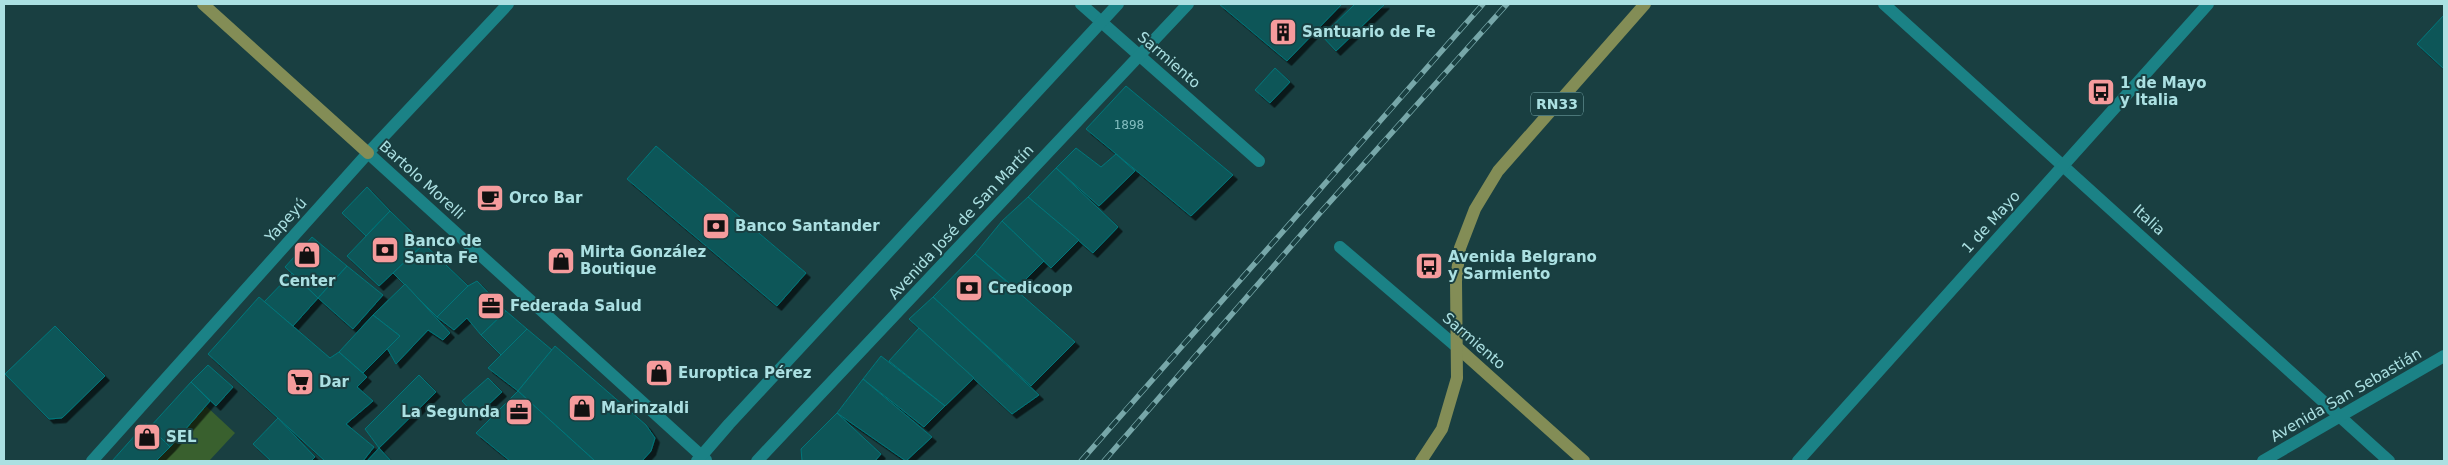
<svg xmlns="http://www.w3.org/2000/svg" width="2448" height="465" font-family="'DejaVu Sans',sans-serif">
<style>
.green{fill:#39602e}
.building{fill:#0e5659;stroke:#02777b;filter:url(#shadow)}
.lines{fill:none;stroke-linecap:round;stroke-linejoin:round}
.minor{stroke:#1b8286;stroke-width:12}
.major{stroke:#838d56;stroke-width:12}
.rail-casing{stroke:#77a7a9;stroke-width:5.5}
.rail{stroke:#193f41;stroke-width:4;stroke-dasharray:11;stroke-linecap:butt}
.labels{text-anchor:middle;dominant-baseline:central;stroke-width:4;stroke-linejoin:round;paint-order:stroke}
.number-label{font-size:12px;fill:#84bec0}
.shield{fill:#193f41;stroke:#7fb0b2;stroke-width:1}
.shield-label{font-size:14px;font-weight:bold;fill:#abe0e2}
.poi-label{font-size:15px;font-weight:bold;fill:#abe0e2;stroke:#193f41;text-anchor:start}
.street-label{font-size:15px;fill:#abe0e2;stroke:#193f41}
</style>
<defs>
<filter id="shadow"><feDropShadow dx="4.5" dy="4.5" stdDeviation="0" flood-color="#0009"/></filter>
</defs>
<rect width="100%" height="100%" fill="#193f41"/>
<path class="green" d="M206,406L235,433L209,461H156Z"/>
<g class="building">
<path d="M1219,4H1342L1287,61Z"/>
<path d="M1355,4H1385L1336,51L1322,36Z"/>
<path d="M2444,15V69L2417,44Z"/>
<path d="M1275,68L1290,82L1270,103L1255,90Z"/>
<path d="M1126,86L1233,175L1191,216L1086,129Z"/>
<path d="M656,146L806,273L777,306L627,179Z"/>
<path d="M1076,148L1101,167L1116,154L1135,171L1099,206L1056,168Z"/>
<path d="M1056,168L1118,227L1093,253L1028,197Z"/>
<path d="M367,187L390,211L366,236L342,213Z"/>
<path d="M1028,197L1079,240L1051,268L1002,221Z"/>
<path d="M390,211L424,244L379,286L347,256Z"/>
<path d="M1002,221L1044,261L1016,289L975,254Z"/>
<path d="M312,237L347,266L318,298L285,267Z"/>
<path d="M424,244L468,286L437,317L393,273Z"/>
<path d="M975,254L1075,342L1031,386L933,297Z"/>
<path d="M347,266L383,295L353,329L318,298Z"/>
<path d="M292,273L318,298L293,326L264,302Z"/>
<path d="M477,281L506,311L481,335L467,318L454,330L437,317L468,286Z"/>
<path d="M405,284L450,333L443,340L428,330L396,364L387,348L400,336L373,315Z"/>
<path d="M259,297L330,358L339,352L367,377L357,387L373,401L346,424L374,447L363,461H325L208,354Z"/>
<path d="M933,297L1039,395L1012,414L909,319Z"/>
<path d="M506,311L527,329L501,355L481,335Z"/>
<path d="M373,315L400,336L363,373L339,352Z"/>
<path d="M55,326L105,376L62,418L49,419L5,374Z"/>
<path d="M919,328L974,378L945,406L889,361Z"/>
<path d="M527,329L552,350L518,391L488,368Z"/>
<path d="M555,346L646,425L655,438L651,451L642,461H595L518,391Z"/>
<path d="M881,356L945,406L924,427L863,379Z"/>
<path d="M208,365L233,387L216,406L191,382Z"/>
<path d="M419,375L436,392L379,448L365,429Z"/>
<path d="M488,378L502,392L476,416L462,401Z"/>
<path d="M863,379L932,437L906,461L837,413Z"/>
<path d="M191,382L210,401L170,447L150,427Z"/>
<path d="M518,391L595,461H510L476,433Z"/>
<path d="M837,413L881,454L875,461H802L801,449Z"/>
<path d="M278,418L315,457L311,461H271L253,444Z"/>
<path d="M146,423L170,447L156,461H112Z"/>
<path d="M379,448L391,461H367Z"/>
</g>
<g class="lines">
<g class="minor">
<path d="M1081,4L1259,161"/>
<path d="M1884,4L2389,461"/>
<path d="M368,153L706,460"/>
<path d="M1340,247L1458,348"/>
<path d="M92,461L368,153L508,4"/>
<path d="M697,461L729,424L1118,4"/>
<path d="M757,461L1188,4"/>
<path d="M1798,461L2208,4"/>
<path d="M2263,461L2444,356"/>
</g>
<g class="major">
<path d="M203,4L368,153"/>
<path d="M1458,348L1584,461"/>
<path d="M1421,461L1442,429L1457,378L1456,281L1460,248L1475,209L1498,171L1645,4"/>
</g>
<g class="rail-casing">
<g id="rail">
<path d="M1081,461L1483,4"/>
<path d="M1104,461L1320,213L1507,4"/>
</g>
</g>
<use href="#rail" class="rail"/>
</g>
<defs>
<g id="building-square" transform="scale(1.4375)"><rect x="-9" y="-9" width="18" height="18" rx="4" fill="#f59b9c" stroke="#193f41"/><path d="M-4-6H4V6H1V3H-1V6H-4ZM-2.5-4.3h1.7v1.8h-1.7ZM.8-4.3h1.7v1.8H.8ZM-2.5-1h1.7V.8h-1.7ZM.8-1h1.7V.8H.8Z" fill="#111"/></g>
<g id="bus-square" transform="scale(1.4375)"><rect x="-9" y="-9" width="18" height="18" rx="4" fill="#f59b9c" stroke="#193f41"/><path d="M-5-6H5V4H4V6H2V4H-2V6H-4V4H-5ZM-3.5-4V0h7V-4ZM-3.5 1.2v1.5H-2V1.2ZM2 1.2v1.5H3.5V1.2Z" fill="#111"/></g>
<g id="cafe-square" transform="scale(1.4375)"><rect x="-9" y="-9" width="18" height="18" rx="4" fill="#f59b9c" stroke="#193f41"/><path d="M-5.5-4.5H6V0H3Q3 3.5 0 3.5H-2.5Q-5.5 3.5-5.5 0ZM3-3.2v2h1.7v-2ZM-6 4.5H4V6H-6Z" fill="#111"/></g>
<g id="bank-square" transform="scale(1.4375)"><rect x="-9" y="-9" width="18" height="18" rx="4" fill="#f59b9c" stroke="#193f41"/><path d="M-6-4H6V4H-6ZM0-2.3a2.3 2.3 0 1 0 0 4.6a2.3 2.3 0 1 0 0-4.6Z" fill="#111"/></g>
<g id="shop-square" transform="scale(1.4375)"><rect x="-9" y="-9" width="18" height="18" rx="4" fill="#f59b9c" stroke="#193f41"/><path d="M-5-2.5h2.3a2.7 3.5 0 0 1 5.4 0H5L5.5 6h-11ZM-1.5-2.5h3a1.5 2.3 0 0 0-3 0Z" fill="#111"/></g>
<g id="office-square" transform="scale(1.4375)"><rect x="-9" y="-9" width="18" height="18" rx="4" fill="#f59b9c" stroke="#193f41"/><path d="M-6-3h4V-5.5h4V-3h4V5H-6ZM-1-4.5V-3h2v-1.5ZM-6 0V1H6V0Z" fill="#111"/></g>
<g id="supermarket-square" transform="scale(1.4375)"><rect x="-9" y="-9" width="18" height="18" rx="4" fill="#f59b9c" stroke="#193f41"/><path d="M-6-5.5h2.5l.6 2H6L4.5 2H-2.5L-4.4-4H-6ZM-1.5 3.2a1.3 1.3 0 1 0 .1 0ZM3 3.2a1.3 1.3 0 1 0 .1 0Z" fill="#111"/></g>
</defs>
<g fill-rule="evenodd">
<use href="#building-square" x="1283" y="32"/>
<use href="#bus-square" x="2101" y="92"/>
<use href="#cafe-square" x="490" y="198"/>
<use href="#bank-square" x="716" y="226"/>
<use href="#bank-square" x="385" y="250"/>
<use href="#shop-square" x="307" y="255"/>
<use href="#shop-square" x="561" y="261"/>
<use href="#bus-square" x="1429" y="266"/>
<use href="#bank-square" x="969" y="288"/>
<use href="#office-square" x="491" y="306"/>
<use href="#shop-square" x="659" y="373"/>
<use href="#supermarket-square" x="300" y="382"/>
<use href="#shop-square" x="582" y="408"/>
<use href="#office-square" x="519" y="412"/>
<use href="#shop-square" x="147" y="437"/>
</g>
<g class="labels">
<g class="number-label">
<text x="1129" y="125">1898</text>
</g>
<rect class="shield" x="1531" y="92.5" width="52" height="23" rx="4"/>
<g class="shield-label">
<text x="1557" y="104">RN33</text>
</g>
<g class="poi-label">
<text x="1302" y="32">Santuario de Fe</text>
<text x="2120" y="83">1 de Mayo<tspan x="2120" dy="17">y Italia</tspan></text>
<text x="509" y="198">Orco Bar</text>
<text x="735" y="226">Banco Santander</text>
<text x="404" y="241">Banco de<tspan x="404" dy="17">Santa Fe</tspan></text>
<text x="580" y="252">Mirta González<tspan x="580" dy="17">Boutique</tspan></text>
<text x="1448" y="257">Avenida Belgrano<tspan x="1448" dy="17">y Sarmiento</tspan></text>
<text x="307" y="281" text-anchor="middle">Center</text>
<text x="988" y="288">Credicoop</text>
<text x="510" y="306">Federada Salud</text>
<text x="678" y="373">Europtica Pérez</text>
<text x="319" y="382">Dar</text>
<text x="601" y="408">Marinzaldi</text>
<text x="500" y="412" text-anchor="end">La Segunda</text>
<text x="166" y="437">SEL</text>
</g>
<g class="street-label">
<text transform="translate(1169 60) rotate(41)">Sarmiento</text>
<text transform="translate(422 180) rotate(42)">Bartolo Morelli</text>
<text transform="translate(286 220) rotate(-48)">Yapeyú</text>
<text transform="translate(2149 220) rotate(42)">Italia</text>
<text transform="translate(961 222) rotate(-47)">Avenida José de San Martín</text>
<text transform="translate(1991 222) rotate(-48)">1 de Mayo</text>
<text transform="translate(1474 341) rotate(41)">Sarmiento</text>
<text transform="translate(2346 395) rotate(-30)">Avenida San Sebastián</text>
</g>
</g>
<rect width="2448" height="465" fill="none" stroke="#abe0e2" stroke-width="10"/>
</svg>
